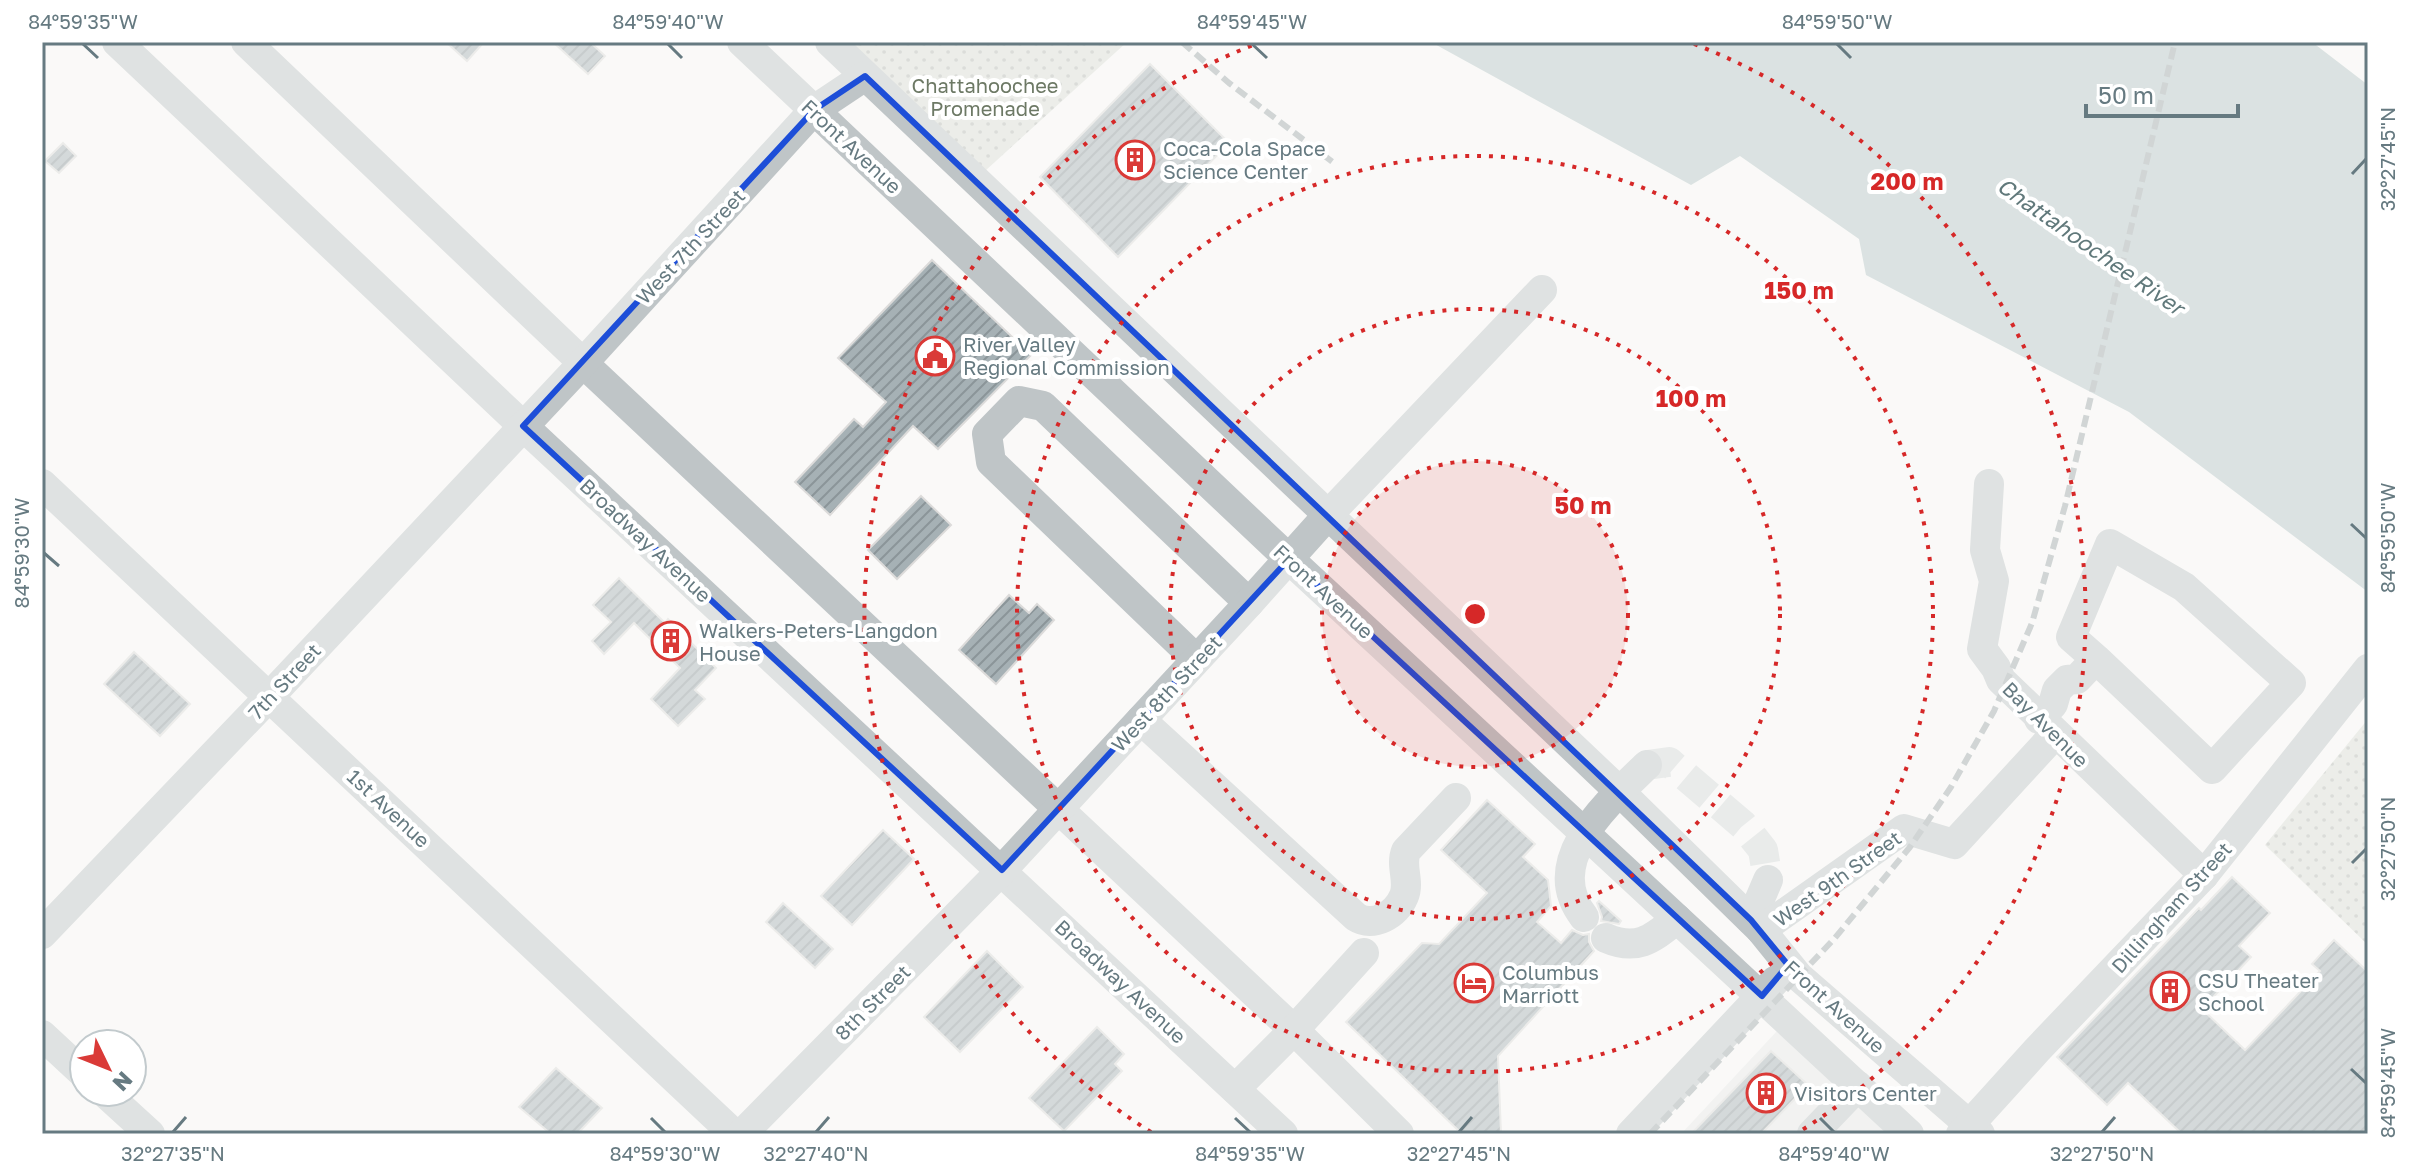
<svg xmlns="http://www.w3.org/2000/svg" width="2410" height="1176" font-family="'Golos Text',sans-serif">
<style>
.built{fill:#e8e9e9}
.park{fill:url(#park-dots)}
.water{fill:#b6c6c7}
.building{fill:url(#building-hatch);stroke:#dcdbda;stroke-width:2}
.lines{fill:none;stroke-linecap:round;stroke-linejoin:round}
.minor-tunnel{stroke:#d5d9da;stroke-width:30;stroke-dasharray:30 15;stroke-linecap:butt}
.minor{stroke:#bfc5c7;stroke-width:30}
.rail{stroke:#9fa9ac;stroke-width:6;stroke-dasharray:12 6;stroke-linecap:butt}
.marked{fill:none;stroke:#1d4ed8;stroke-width:6;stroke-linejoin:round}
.ticks{fill:none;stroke:#667a81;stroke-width:3}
.ring{fill:none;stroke:#d62828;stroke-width:4;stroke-dasharray:4 8}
.labels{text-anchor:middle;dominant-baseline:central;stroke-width:8;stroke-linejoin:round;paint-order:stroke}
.park-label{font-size:20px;fill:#6d7965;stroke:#fff}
.street-label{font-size:20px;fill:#667a81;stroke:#fff}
.poi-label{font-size:20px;fill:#667a81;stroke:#fff;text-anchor:start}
.water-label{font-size:22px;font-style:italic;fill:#61797b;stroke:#fff}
.centre{fill:#d62828;stroke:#fff;stroke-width:4}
.ring-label{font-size:24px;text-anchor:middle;font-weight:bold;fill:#d62828;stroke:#fff;stroke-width:8;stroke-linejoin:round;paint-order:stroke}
.neatline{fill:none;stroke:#667a81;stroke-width:3}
.ticks-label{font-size:20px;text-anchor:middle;fill:#667a81}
</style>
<defs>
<pattern id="park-dots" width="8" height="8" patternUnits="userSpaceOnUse" patternTransform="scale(2)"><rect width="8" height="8" fill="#dbded7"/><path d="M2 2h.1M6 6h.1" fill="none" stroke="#b5b9b4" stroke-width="1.8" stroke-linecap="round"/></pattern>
<pattern id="building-hatch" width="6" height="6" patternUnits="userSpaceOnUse" patternTransform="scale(2)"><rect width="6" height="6" fill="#a6b1b5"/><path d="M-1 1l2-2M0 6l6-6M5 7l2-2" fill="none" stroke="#8b9599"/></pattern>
</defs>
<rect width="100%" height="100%" fill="#faf9f8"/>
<path class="built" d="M1777,1031L1888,1134H1681Z"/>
<g class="park">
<path d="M845,42H1127L985,171Z"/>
<path d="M2368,719V945L2265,845Z"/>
</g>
<path class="water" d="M1431,42H2312L2368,85V592L2129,412L1866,275L1859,239L1740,156L1691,185Z"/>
<g class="building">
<path d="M446,42H484L467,61Z"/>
<path d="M553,42H590L605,56L588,74Z"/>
<path d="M1150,64L1229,143L1118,257L1040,177Z"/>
<path d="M63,143L76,156L59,173L45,161Z"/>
<path d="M932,260L1031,355L938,449L913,426L830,515L795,482L854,419L863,427L886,402L838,358Z"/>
<path d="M921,496L951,525L897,579L868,550Z"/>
<path d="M619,578L665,623L668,619L716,668L695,690L705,699L678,726L651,699L680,668L634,623L604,654L592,641L611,622L593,605Z"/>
<path d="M1009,595L1029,613L1037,604L1054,620L996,684L959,650Z"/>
<path d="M134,652L190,704L160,736L104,684Z"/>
<path d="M1487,800L1535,844L1523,857L1548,880L1551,906L1537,922L1561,943L1572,930L1583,935L1589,934V942L1594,951L1498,1056L1501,1134H1462L1346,1022L1422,943L1439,944L1487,893L1441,850Z"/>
<path d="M883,830L914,859L852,925L821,896Z"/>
<path d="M2232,877L2270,913L2239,946L2251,957L2202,1009L2245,1050L2320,971L2312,964L2334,940L2368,972V1134H2182L2128,1083L2107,1105L2057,1057L2199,908L2201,910Z"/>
<path d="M1599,901L1621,921L1619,924L1601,921L1602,917L1597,903Z"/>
<path d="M783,903L833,949L815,968L766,922Z"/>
<path d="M987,951L1023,987L960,1052L924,1017Z"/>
<path d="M1097,1027L1124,1054L1115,1064L1122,1071L1064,1131L1029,1098Z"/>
<path d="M1771,1051L1808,1085L1761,1134H1691Z"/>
<path d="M556,1068L602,1108L577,1134H551L519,1107Z"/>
</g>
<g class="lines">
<path class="minor-tunnel" d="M1647,765L1669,762L1743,825L1763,850L1768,880"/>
<g class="minor">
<path d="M117,42L523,426L1283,1134"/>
<path d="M246,42L583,363L1294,1030L1399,1134"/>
<path d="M742,42L1289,559L1909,1134"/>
<path d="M830,42L1620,792L1761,930L1798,976L1980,1134"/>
<path d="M42,484L734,1134"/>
<path d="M1989,484L1985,550L1994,581L1982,649L1996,668L2001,680L2204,875"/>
<path d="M1196,659L991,462L987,434L1019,401L1043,406L1249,603"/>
<path d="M2039,719L2053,704L2057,690L2067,680L2077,679L2096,659L2212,769L2291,683L2184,587L2110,544L2071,637L2096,659"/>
<path d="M1141,720L1356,917C1373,928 1396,915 1404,896C1410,881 1400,866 1406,851L1456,798"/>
<path d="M1584,917C1540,860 1609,802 1647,765"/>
<path d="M1751,920L1768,880"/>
<path d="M1761,930L1904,829L1954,844L2055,734"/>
<path d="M42,934L270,696L583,363L814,110L865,76"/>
<path d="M1606,938C1638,952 1653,938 1677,919"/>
<path d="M42,1035L84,1074"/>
<path d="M1235,1089L1294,1030L1364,953"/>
<path d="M104,1092L150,1134"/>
<path d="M742,1134L1002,870L1249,603L1328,515L1542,290"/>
<path d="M1631,1134L1775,981"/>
<path d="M1812,1134L1858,1086"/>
<path d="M1961,1134L2037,1050L2204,875L2368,669"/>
</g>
<g class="rail">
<path d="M1182,42L1229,83L1334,163"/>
<path d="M1650,1134L1834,939L1910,847L1951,787L1994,711L2032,623L2065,506L2175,42"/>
</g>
</g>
<path d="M0 0H2410V1176H0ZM865,76L1751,920L1788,965L1762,996L1289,559L1002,870L523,426L814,110Z" fill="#faf9f8" fill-opacity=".55" fill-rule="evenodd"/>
<path class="marked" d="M865,76L1751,920L1788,965L1762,996L1289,559L1002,870L523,426L814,110Z"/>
<path class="ticks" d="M83,44L98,58M668,44L682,58M1252,44L1267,58M1837,44L1851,58M2352,174L2366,159M2351,524L2366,538M44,553L59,566M2352,863L2366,849M2351,1069L2366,1083M651,1118L665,1132M1235,1118L1250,1132M1820,1118L1834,1132M173,1132L186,1117M816,1132L829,1117M1459,1132L1472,1117M2102,1132L2115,1117"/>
<circle cx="1475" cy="614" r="153" fill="#d62828" fill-opacity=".12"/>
<g class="ring">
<circle cx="1475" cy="614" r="153"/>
<circle cx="1475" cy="614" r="305"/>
<circle cx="1475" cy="614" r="458"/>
<path d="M1151 1132A611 611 0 0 1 1256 44M1694 44A611 611 0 0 1 1799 1132"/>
</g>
<defs>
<g id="building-ring" transform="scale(2)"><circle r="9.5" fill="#fff" stroke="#da3a37" stroke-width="1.5"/><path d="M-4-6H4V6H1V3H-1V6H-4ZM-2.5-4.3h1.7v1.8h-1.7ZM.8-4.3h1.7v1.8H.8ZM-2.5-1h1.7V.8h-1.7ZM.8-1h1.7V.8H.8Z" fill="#da3a37"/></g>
<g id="civic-ring" transform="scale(2)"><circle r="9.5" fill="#fff" stroke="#da3a37" stroke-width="1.5"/><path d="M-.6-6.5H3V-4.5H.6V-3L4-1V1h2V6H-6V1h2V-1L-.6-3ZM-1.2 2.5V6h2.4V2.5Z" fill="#da3a37"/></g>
<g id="hotel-ring" transform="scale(2)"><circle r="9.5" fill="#fff" stroke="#da3a37" stroke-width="1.5"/><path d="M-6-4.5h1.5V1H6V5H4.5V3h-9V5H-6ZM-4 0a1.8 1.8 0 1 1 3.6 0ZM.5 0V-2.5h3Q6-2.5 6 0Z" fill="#da3a37"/></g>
</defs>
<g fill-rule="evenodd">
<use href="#building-ring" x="1135" y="160"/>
<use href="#civic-ring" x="935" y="356"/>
<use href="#building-ring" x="671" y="641"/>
<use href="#hotel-ring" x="1474" y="983"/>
<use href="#building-ring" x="2170" y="991"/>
<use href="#building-ring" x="1766" y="1093"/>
</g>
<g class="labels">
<g class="park-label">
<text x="985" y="85">Chattahoochee<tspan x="985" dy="23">Promenade</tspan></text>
</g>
<g class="street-label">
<text transform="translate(852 146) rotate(43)">Front Avenue</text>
<text transform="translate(690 246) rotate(-47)">West 7th Street</text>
<text transform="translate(646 540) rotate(43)">Broadway Avenue</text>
<text transform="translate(1324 591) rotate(43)">Front Avenue</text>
<text transform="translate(284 681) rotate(-47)">7th Street</text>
<text transform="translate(1166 693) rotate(-47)">West 8th Street</text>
<text transform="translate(2046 724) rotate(45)">Bay Avenue</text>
<text transform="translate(389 808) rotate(43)">1st Avenue</text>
<text transform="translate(1837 878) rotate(-35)">West 9th Street</text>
<text transform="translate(2171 907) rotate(-48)">Dillingham Street</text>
<text transform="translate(1121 981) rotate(43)">Broadway Avenue</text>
<text transform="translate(872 1002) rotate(-45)">8th Street</text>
<text transform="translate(1835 1006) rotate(42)">Front Avenue</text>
</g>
<g class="poi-label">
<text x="1163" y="148">Coca-Cola Space<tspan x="1163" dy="23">Science Center</tspan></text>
<text x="963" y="344">River Valley<tspan x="963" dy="23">Regional Commission</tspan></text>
<text x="699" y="630">Walkers-Peters-Langdon<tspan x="699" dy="23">House</tspan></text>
<text x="1502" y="972">Columbus<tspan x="1502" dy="23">Marriott</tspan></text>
<text x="2198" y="980">CSU Theater<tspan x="2198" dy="23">School</tspan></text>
<text x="1794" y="1093">Visitors Center</text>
</g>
<g class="water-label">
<text transform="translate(2091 246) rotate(35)">Chattahoochee River</text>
</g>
</g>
<circle cx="1475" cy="614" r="12" class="centre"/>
<g class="ring-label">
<text x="1907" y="190">200 m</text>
<text x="1799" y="299">150 m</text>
<text x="1691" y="407">100 m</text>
<text x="1583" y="514">50 m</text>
</g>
<rect width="2410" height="1176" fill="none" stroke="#ffffff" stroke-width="88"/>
<g transform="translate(108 1068) rotate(133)"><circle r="38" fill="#ffffff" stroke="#c2cacd" stroke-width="2"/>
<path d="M0-6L14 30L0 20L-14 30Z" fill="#da3a37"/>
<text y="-12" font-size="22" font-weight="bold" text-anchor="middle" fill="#667a81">N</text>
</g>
<path d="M2086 104v12h152v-12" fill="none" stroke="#667a81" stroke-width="4"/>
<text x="2098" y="104" font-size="24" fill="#667a81" stroke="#ffffff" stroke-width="6" paint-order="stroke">50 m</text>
<rect x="44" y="44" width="2322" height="1088" class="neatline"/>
<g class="ticks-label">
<text x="83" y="29">84°59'35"W</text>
<text x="668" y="29">84°59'40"W</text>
<text x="1252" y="29">84°59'45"W</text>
<text x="1837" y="29">84°59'50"W</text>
<text transform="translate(2388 159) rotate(-90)" y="7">32°27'45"N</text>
<text transform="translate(2388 538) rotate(-90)" y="7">84°59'50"W</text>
<text transform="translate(22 553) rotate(-90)" y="7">84°59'30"W</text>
<text transform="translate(2388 849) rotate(-90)" y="7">32°27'50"N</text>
<text transform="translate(2388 1083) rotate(-90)" y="7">84°59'45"W</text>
<text x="173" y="1161">32°27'35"N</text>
<text x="665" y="1161">84°59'30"W</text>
<text x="816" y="1161">32°27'40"N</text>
<text x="1250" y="1161">84°59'35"W</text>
<text x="1459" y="1161">32°27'45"N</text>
<text x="1834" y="1161">84°59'40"W</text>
<text x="2102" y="1161">32°27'50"N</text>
</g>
</svg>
